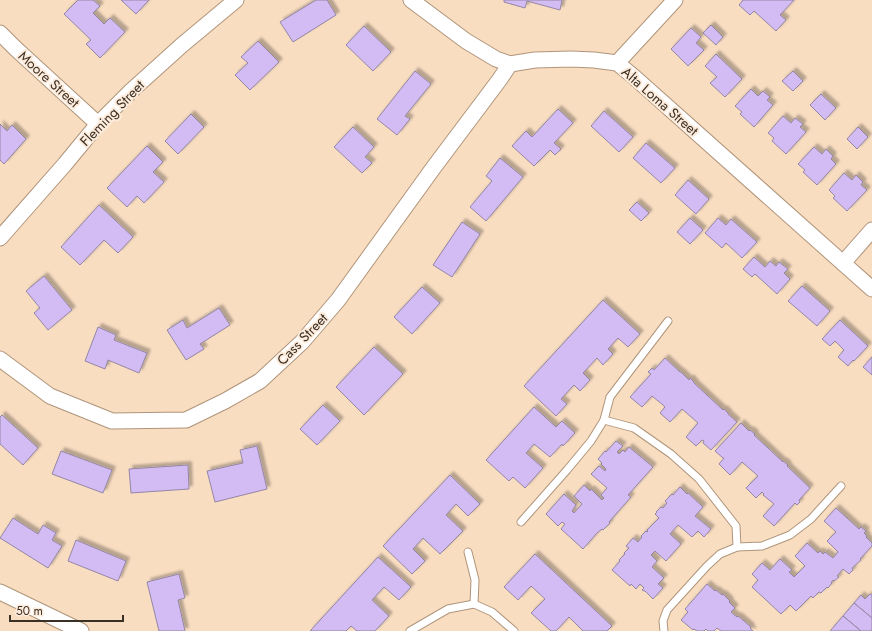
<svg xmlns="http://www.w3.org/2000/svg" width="872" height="631" font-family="Jost,sans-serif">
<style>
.building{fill:#d3bcf3;stroke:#9386a5;filter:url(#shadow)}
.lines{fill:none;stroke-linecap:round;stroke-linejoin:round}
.lane-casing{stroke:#af957b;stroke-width:9}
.street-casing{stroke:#af957b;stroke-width:17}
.lane{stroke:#fff;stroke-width:7}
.street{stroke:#fff;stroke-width:15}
.labels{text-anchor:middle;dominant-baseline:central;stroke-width:4;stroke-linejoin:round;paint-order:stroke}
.street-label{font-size:14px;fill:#3b3025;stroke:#fdecdc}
</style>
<defs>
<filter id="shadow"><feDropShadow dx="3.5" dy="-3.5" stdDeviation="1" flood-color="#0004"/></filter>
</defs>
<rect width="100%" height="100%" fill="#f9ddc1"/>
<g class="building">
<path d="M78,0H93L100,6L93,13L104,24L110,18L125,32L100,58L86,44L91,40L64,14Z"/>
<path d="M121,0H149L136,14Z"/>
<path d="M316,0H327L336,15L293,42L280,22Z"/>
<path d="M504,0H562L560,10L527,1L525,8L504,2Z"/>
<path d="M743,0H794L780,15L786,20L776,31L754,11L750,15L739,5Z"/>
<path d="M711,25L723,37L716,45L703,33Z"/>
<path d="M364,26L391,52L373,71L346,45Z"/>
<path d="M691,28L701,37L696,43L704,50L688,66L671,49Z"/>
<path d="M258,41L279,62L250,90L235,75L248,63L241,57Z"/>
<path d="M716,54L742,79L725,97L710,83L717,77L705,66Z"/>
<path d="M415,71L431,84L405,116L410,119L397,135L377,119Z"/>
<path d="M793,71L803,81L793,91L782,81Z"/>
<path d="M751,89L758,96L763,91L770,97L767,100L773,105L754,127L740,114L742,112L735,106Z"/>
<path d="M821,94L836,108L825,120L810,105Z"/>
<path d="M558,109L573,123L554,143L561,149L555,155L550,150L534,166L512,146L526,131L532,137Z"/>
<path d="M604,111L633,137L619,152L591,126Z"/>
<path d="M191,114L204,127L178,154L165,141Z"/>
<path d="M783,116L791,123L795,118L803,124L800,127L806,132L786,154L772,141L774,138L768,133Z"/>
<path d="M0,124L7,131L12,125L26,139L4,164L0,160Z"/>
<path d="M353,127L374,147L365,157L372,163L362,173L334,147Z"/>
<path d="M858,127L868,137L857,149L847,139Z"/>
<path d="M646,143L675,168L661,183L633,158Z"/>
<path d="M147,146L163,162L153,172L164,182L144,203L137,196L127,207L107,188Z"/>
<path d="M814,147L822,154L826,149L833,156L831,159L836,164L817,185L803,172L805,170L798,164Z"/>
<path d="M500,158L523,177L486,221L470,207L492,181L486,176Z"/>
<path d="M844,173L852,180L856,175L863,182L861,185L867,190L847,211L833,198L835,196L829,190Z"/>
<path d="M688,180L709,199L696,214L675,195Z"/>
<path d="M637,202L649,213L641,221L629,210Z"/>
<path d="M99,205L133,237L118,253L104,240L80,265L61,247Z"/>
<path d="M690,218L703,230L690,244L677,232Z"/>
<path d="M718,218L726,225L731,219L757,242L742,258L726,243L722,248L705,233Z"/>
<path d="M462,222L480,234L452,277L433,265Z"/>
<path d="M754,257L765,267L770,261L776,266L779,262L788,269L784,273L790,279L777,294L755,274L752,277L743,269Z"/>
<path d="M44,276L72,310L48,330L34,313L40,308L26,291Z"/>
<path d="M802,286L830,311L817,326L788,301Z"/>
<path d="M422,287L440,303L412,334L394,317Z"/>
<path d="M603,300L640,334L628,347L618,338L608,349L613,354L603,365L597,358L583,373L590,380L580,391L574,385L561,399L567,404L556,416L524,386Z"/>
<path d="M219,308L230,325L200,344L204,349L186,360L167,330L183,320L187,328Z"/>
<path d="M840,320L868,346L854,361L853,360L848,366L838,357L844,350L835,341L830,346L822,339Z"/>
<path d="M98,327L116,335L114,340L147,353L139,373L108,360L105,369L85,361Z"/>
<path d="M374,347L403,374L364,415L336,387Z"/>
<path d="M872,357V375L863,367Z"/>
<path d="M665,358L680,372H681L689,380L690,378L694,382V383L723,410L724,409L728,413V414L737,422L711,450L703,443L704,441L702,440L696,446L686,437L698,423L682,409L670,422L660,413L665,407L663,405L652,396L642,407L630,397L651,374L648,372L652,368L654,370Z"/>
<path d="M323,405L340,421L317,445L300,429Z"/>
<path d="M534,407L556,427L562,421L575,433L563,446L562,444L550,457L534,444L526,453L543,468L525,488L513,477L509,481L486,460Z"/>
<path d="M2,415L38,448L23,465L0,444V417Z"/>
<path d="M741,423L749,431L750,430L755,434L754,435L783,462V461L788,465L787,466L810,488L799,500L800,502L797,505L795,503L774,526L763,516L774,504L763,495L764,494L762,492L756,498L746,488L758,476L742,462L730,475L719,464L724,458H723L715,451Z"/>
<path d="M616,441L623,446L617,452L619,454L623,450L625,452L629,447L653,467L628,495L631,497L609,522L610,523L603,530L602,529L597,533L583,549L561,529L565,524L562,522L558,526L546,514L564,494L576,505L572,511L574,513L582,504L574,496L584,485L590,491L591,489L602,500L604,498L601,495L607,488L591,474L599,466L605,471L606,469L601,464L602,463L598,459L605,451L606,452Z"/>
<path d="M257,446L267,489L215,502L207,471L243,463L240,450Z"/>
<path d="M61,451L112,470L103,493L52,474Z"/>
<path d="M188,465L189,489L131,493L129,469Z"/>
<path d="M450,475L480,504L468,516L456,504L446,515L463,531L440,554L423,538L413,549L425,561L412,574L383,546Z"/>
<path d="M680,487L687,494L688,493L703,507L695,516L711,529L704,537L698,531L692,537L678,525L670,534L681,544L666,561L655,551L651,555L657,561L652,567L664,578L658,584L663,588L653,599L645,591H644L642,590L644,588L640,584L636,589L631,584L630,586L612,570L620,561L619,560L625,554L624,553L629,548L626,546L633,538L638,542L642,537L641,536L646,531L647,532L648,531L647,530L659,518L655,514L657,512H656L661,507L663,508L667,503L665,501L672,494L673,495Z"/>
<path d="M836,508L859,529L861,527L866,531L864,533L867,536L866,537L872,543V546L860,559L861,560L852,568L853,570L849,574L843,569L837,576L839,577L834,581L833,580L831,583H832L828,588L827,587L821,593L819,592L813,598L811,596L796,611L790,605L781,614L752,587L758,580L752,574L762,563L770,570L780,559L792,570L789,572L794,577L805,566L795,556L807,543L818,553L820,551L823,554L825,552L833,558L838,552L827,541L836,532L824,521Z"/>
<path d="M13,518L38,534L43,525L56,533L52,540L62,546L48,568L0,538Z"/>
<path d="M76,540L126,561L118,581L68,561Z"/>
<path d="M535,554L612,626L607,631H583L569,617L556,631H551L531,613L545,599L531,586L518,600L504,587Z"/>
<path d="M378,557L411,587L399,600L384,587L372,600L389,616L375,631H357L351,626L346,631H310Z"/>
<path d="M179,574L185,598L178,600L185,631H159L147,582Z"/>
<path d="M707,584L715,591L716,590L722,595L723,594L730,601L729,602L735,608L731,612L737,617L738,616L751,627L750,628L753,631H721L717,628L714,631H708L706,629L704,631H697L694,629L693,630L681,620L688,612L685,609Z"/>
<path d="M870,594L872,595V618L854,603L861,595L865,599Z"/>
<path d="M854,603L872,618V631H861L843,616Z"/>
<path d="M843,616L861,631H830Z"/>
</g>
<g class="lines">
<g class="lane-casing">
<g id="lane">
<path d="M604,420L634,428L671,454L699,479L736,526L737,547"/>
<path d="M521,522L567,470L591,441L604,420L610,397L668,321"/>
<path d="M468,552L475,580L474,604"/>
<path d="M410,631L448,609L474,604L492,612L514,631"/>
<path d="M664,631L663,621L667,610L707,566L720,554L737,547L762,546L790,535L811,519L841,486"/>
</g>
</g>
<g class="street-casing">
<g id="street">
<path d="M411,0L466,41L496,59L510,64L535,60L571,59L594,60L617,63L633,76L872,289"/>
<path d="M0,33L15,48L98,124"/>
<path d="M617,63L675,0"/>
<path d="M0,238L65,164L98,124L131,91L182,45L236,0"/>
<path d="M843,263L872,230"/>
<path d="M0,359L50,396L112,421L186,420L225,401L260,381L302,342L338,300L434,167L500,79L510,64"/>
<path d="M0,592L81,631"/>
</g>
</g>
<use href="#lane" class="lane"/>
<use href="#street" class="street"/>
</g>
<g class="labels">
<g class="street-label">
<text transform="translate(49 79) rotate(42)">Moore Street</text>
<text transform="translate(660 101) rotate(41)">Alta Loma Street</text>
<text transform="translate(112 113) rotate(-46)">Fleming Street</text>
<text transform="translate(302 339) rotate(-46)">Cass Street</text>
</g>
</g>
<path d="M10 615v6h113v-6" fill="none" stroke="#3b3025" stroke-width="2"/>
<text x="16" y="615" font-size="12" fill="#3b3025" stroke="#fdecdc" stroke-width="3" paint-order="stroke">50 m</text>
</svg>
